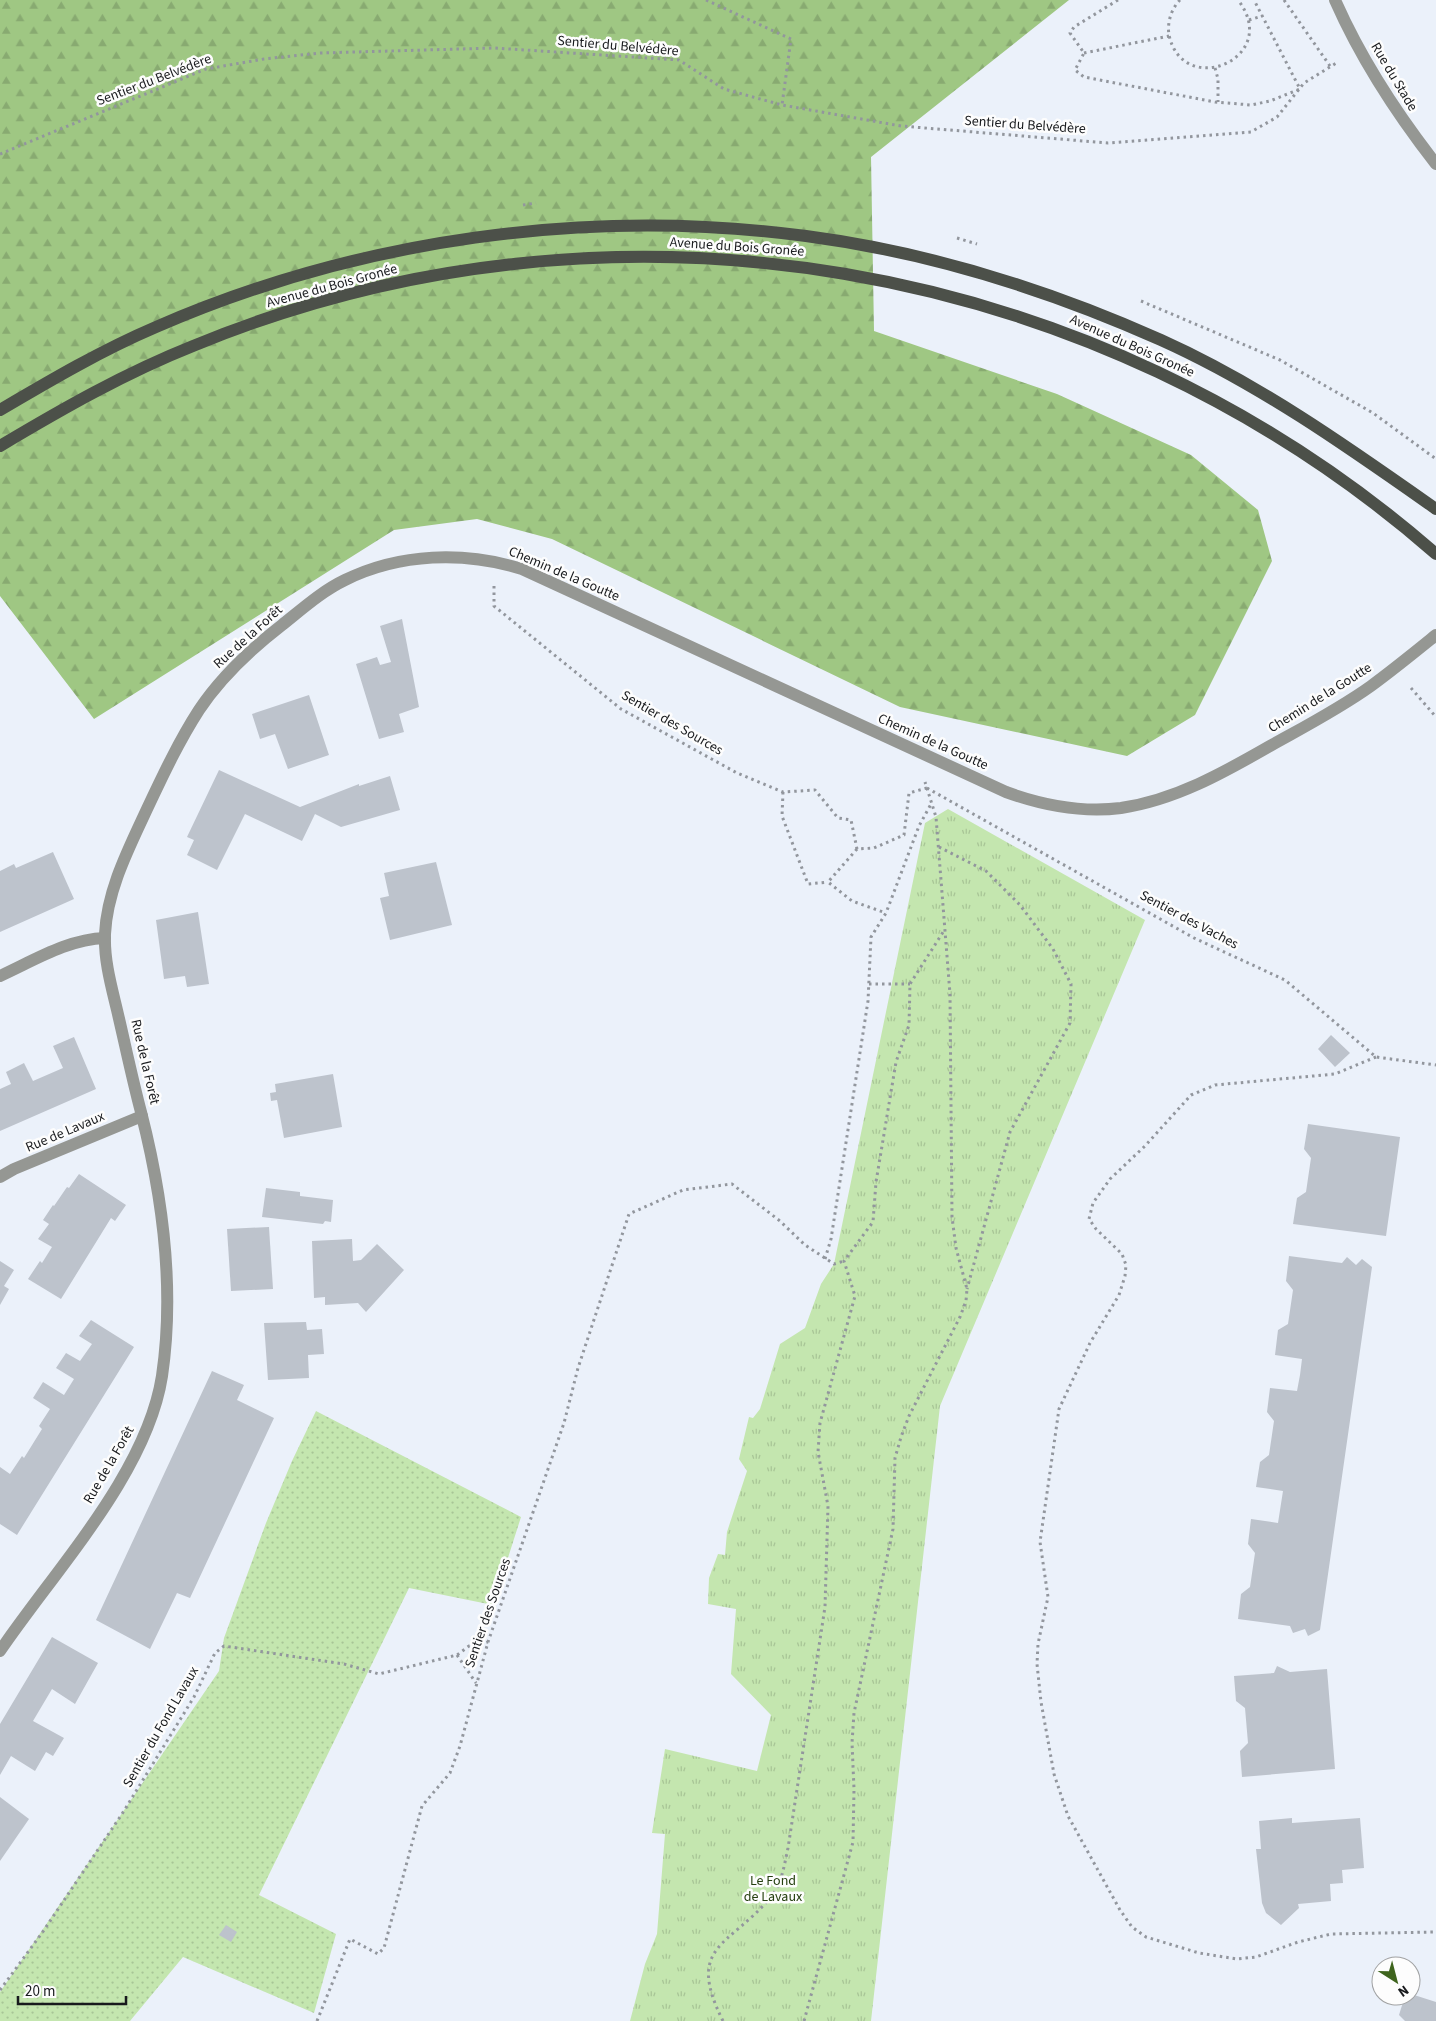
<svg xmlns="http://www.w3.org/2000/svg" width="1436" height="2021" font-family="'Source Sans 3',sans-serif">
<style>
.forest{fill:url(#forest-firs)}
.park{fill:url(#park-tufts)}
.garden{fill:url(#garden-dots)}
.building{fill:#bdc3cc}
.lines{fill:none;stroke-linecap:round;stroke-linejoin:round}
.path{stroke:#92969d;stroke-width:3;stroke-dasharray:2.5 4;stroke-linecap:butt}
.minor{stroke:#959793;stroke-width:12}
.major{stroke:#4c5049;stroke-width:12}
.labels{text-anchor:middle;dominant-baseline:central;stroke-width:5;stroke-linejoin:round;paint-order:stroke}
.street-label{font-size:14px;fill:#181a1d;stroke:#fdfdfd}
.park-label{font-size:14px;fill:#264010;stroke:#fdfdfd}
</style>
<defs>
<pattern id="forest-firs" width="22" height="20" patternUnits="userSpaceOnUse" patternTransform="scale(1.25)"><rect width="22" height="20" fill="#9fc783"/><path d="M5 1l3.5 6h-7zM16 11l3.5 6h-7z" fill="#88aa71"/></pattern>
<pattern id="park-tufts" width="24" height="20" patternUnits="userSpaceOnUse" patternTransform="scale(1.25)"><rect width="24" height="20" fill="#c4e6af"/><path d="M3 7l-1-3M5 7V3M7 7l1-3M15 17l-1-3M17 17v-4M19 17l1-3" fill="none" stroke="#a8c596"/></pattern>
<pattern id="garden-dots" width="8" height="8" patternUnits="userSpaceOnUse" patternTransform="scale(1.25)"><rect width="8" height="8" fill="#c4e6af"/><path d="M2 2h.1M6 6h.1" fill="none" stroke="#a8c596" stroke-width="1.8" stroke-linecap="round"/></pattern>
</defs>
<rect width="100%" height="100%" fill="#ebf1fa"/>
<path class="forest" d="M0,0H1069L871,157L874,331L1057,394L1191,455L1258,510L1272,561L1195,715L1127,756L900,707L552,539L477,519L394,530L94,719L0,596Z"/>
<path class="park" d="M948,809L1145,920L940,1406L871,2021H630L645,1964L657,1934L665,1834L652,1833L665,1749L757,1771L771,1715L731,1674L736,1609L708,1604L709,1578L718,1554L725,1555L727,1532L747,1471L739,1459L749,1417L753,1418L760,1409L780,1344L805,1328L821,1284L834,1264L925,823Z"/>
<path class="garden" d="M316,1411L521,1517L493,1605L409,1588L259,1895L336,1934L314,2013L183,1957L130,2021H0V1992L219,1671L224,1638L266,1523L292,1461Z"/>
<g class="building">
<path d="M402,619L419,707L399,714L404,732L379,739L356,664L377,657L380,665L391,662L380,626Z"/>
<path d="M309,695L329,755L288,769L275,734L260,739L252,714Z"/>
<path d="M219,770L300,807L359,784V786L390,776L400,810L341,827L315,814L302,841L245,814L217,870L187,855L194,840L187,837Z"/>
<path d="M53,852L74,899L0,932V871L14,864L16,868Z"/>
<path d="M436,862L452,925L390,940L380,898L389,896L384,873Z"/>
<path d="M198,912L209,984L187,987L185,976L164,979L156,920Z"/>
<path d="M1331,1035L1350,1053L1335,1067L1318,1049Z"/>
<path d="M74,1037L96,1089L0,1131V1089L11,1084L6,1072L24,1063L33,1081L63,1068L53,1046Z"/>
<path d="M333,1074L342,1127L284,1138L277,1100L271,1101L270,1093L276,1092L275,1084Z"/>
<path d="M1308,1124L1400,1137L1386,1236L1293,1224L1297,1198L1306,1192L1311,1158L1304,1149Z"/>
<path d="M79,1174L126,1205L115,1221L111,1218L61,1299L28,1279L40,1261L42,1263L52,1247L38,1239L49,1224L43,1220L53,1205L54,1206L67,1187L69,1188Z"/>
<path d="M266,1188L300,1192V1196L333,1200L331,1222L325,1221L323,1224L262,1217Z"/>
<path d="M269,1227L273,1289L231,1291L227,1229Z"/>
<path d="M352,1239L353,1261L361,1260L377,1244L404,1270L366,1312L358,1303L325,1305V1297L314,1298L312,1241Z"/>
<path d="M1289,1256L1342,1263L1347,1257L1356,1265L1362,1259L1372,1267L1320,1630L1308,1636L1305,1629L1293,1633L1290,1626L1238,1619L1241,1594L1250,1587L1255,1553L1248,1544L1251,1519L1278,1523L1283,1491L1256,1487L1260,1462L1269,1455L1274,1421L1267,1412L1270,1388L1297,1391L1300,1375L1302,1359L1275,1355L1278,1330L1288,1324L1293,1290L1286,1281Z"/>
<path d="M0,1261L14,1270L4,1286L9,1289L0,1305Z"/>
<path d="M91,1320L134,1347L17,1535L0,1524V1467L10,1474L22,1456L24,1458L42,1429L39,1426L50,1409L33,1398L43,1382L64,1395L74,1379L56,1368L66,1353L80,1361L92,1344L79,1336Z"/>
<path d="M306,1322L307,1330L322,1329L324,1354L308,1355L309,1378L268,1380L264,1323Z"/>
<path d="M212,1371L244,1385L237,1400L274,1418L190,1598L177,1593L150,1649L96,1620Z"/>
<path d="M52,1637L98,1663L75,1704L52,1689L33,1721L64,1738L53,1756L46,1752L35,1771L11,1756L0,1775V1724Z"/>
<path d="M1277,1666L1290,1672L1327,1669L1335,1769L1242,1777L1240,1751L1248,1743L1245,1708L1236,1701L1234,1676L1274,1673Z"/>
<path d="M0,1797L29,1819L0,1861Z"/>
<path d="M1292,1818V1823L1360,1818L1364,1868L1342,1870L1343,1883L1330,1884L1331,1901L1298,1904L1299,1908L1281,1925L1266,1913L1262,1903L1256,1849H1261L1259,1821Z"/>
<path d="M226,1925L237,1932L231,1942L219,1935Z"/>
<path d="M1411,1994L1436,2002V2021H1405L1399,2015L1405,1996Z"/>
</g>
<g class="lines">
<g class="path">
<path d="M706,0L791,39L782,105"/>
<path d="M1118,0L1074,27L1070,33L1084,53L1075,70L1084,77L1215,102L1251,105L1270,101L1300,89L1254,0"/>
<path d="M1180,0C1171,9 1167,23 1169,35C1183,100 1283,58 1238,0"/>
<path d="M1284,0L1330,66"/>
<path d="M1249,20L1262,16"/>
<path d="M1084,53L1169,36"/>
<path d="M1215,68L1218,79V102"/>
<path d="M0,154L206,69L264,59L320,53L494,48L679,60L724,89L782,105L901,126L1108,143L1251,132L1277,117L1304,83L1338,62"/>
<path d="M523,205L536,203"/>
<path d="M957,238L977,244"/>
<path d="M1141,301L1280,360L1373,413L1436,459"/>
<path d="M494,586V606L621,709L737,773L783,792L815,790L838,818L851,820L857,849L874,848L904,835L909,793L927,788"/>
<path d="M1411,688L1436,717"/>
<path d="M927,788L1194,938L1285,980L1376,1057L1436,1065"/>
<path d="M783,792L782,816L808,884L828,882"/>
<path d="M939,847L986,871L1020,905L1053,949L1071,984L1070,1023L1010,1132L967,1289"/>
<path d="M857,849L828,882L852,901L886,913"/>
<path d="M869,984H910"/>
<path d="M1376,1057L1335,1074L1215,1085L1191,1095L1145,1146L1110,1179L1093,1203L1089,1219L1096,1229L1122,1254L1126,1265L1125,1276L1119,1295L1090,1343L1059,1409L1040,1542L1048,1597L1038,1644L1037,1664L1041,1702L1054,1774L1068,1816L1120,1910L1132,1927L1146,1937L1199,1953L1237,1959L1256,1957L1298,1942L1331,1934L1436,1932"/>
<path d="M825,1259L831,1239L868,1001L871,937L886,913L919,826L931,804"/>
<path d="M457,1655L476,1683"/>
<path d="M0,1990L42,1933L122,1814L194,1697L215,1653L224,1646L344,1664L379,1674L457,1655L469,1646L488,1642"/>
<path d="M317,2021L350,1939L378,1954L384,1948L422,1806L450,1773L460,1746L488,1642L564,1423L578,1368L629,1214L683,1190L732,1184L780,1221L805,1245L834,1264L844,1261"/>
<path d="M723,2021C685,1945 729,1947 770,1898C782,1884 784,1866 788,1848L825,1607L828,1506L818,1452L820,1423L855,1296L844,1261L873,1222L876,1182L896,1062L909,1025L910,984L945,929"/>
<path d="M804,2021L853,1842L854,1789L852,1743L854,1713L893,1529L895,1458L901,1437L909,1416L960,1317L966,1301L967,1289L956,1248L952,1217L950,994L936,817L925,782"/>
</g>
<g class="minor">
<path d="M1335,0C1361,59 1397,114 1436,164"/>
<path d="M0,976C33,961 68,939 105,938"/>
<path d="M0,1177L14,1169L142,1116"/>
<path d="M0,1651C55,1570 147,1473 162,1376C175,1288 163,1198 141,1112C132,1078 125,1044 117,1010C111,985 104,960 105,934C107,890 129,848 147,809C163,775 179,741 199,710C221,677 251,649 282,625C302,609 322,591 345,580C400,553 464,551 522,569L1006,792C1042,805 1081,813 1121,808C1175,800 1223,773 1270,746C1304,727 1339,709 1371,686C1393,670 1415,652 1436,635"/>
</g>
<g class="major">
<path d="M0,410C51,380 102,350 156,327C358,239 588,207 806,236C928,252 1049,290 1161,340C1259,384 1348,447 1436,509"/>
<path d="M0,446C62,409 125,373 193,346C611,173 1097,257 1436,554"/>
</g>
</g>
<g class="labels">
<g class="street-label">
<text transform="translate(618 46) rotate(5)">Sentier du Belvédère</text>
<text transform="translate(1394 77) rotate(59)">Rue du Stade</text>
<text transform="translate(154 80) rotate(-21)">Sentier du Belvédère</text>
<text transform="translate(1025 125) rotate(4)">Sentier du Belvédère</text>
<text transform="translate(737 247) rotate(4)">Avenue du Bois Gronée</text>
<text transform="translate(332 286) rotate(-15)">Avenue du Bois Gronée</text>
<text transform="translate(1132 346) rotate(24)">Avenue du Bois Gronée</text>
<text transform="translate(564 574) rotate(23)">Chemin de la Goutte</text>
<text transform="translate(248 637) rotate(-42)">Rue de la Forêt</text>
<text transform="translate(1320 698) rotate(-32)">Chemin de la Goutte</text>
<text transform="translate(672 723) rotate(30)">Sentier des Sources</text>
<text transform="translate(933 742) rotate(24)">Chemin de la Goutte</text>
<text transform="translate(1189 920) rotate(28)">Sentier des Vaches</text>
<text transform="translate(145 1062) rotate(77)">Rue de la Forêt</text>
<text transform="translate(65 1132) rotate(-23)">Rue de Lavaux</text>
<text transform="translate(109 1465) rotate(-60)">Rue de la Forêt</text>
<text transform="translate(488 1613) rotate(-71)">Sentier des Sources</text>
<text transform="translate(161 1727) rotate(-60)">Sentier du Fond Lavaux</text>
</g>
<g class="park-label">
<text x="773" y="1881">Le Fond<tspan x="773" dy="16">de Lavaux</tspan></text>
</g>
</g>
<g transform="translate(1396 1981) rotate(144)"><circle r="24" fill="#fdfdfd" stroke="#a1a2a3"/>
<path d="M0-4L9 19L0 12L-9 19Z" fill="#3e641d"/>
<text y="-8" font-size="14" font-weight="bold" text-anchor="middle" fill="#181a1d">N</text>
</g>
<path d="M18 1996v8h108v-8" fill="none" stroke="#181a1d" stroke-width="2.5"/>
<text x="25" y="1996" font-size="15" fill="#181a1d" stroke="#fdfdfd" stroke-width="4" paint-order="stroke">20 m</text>
</svg>
